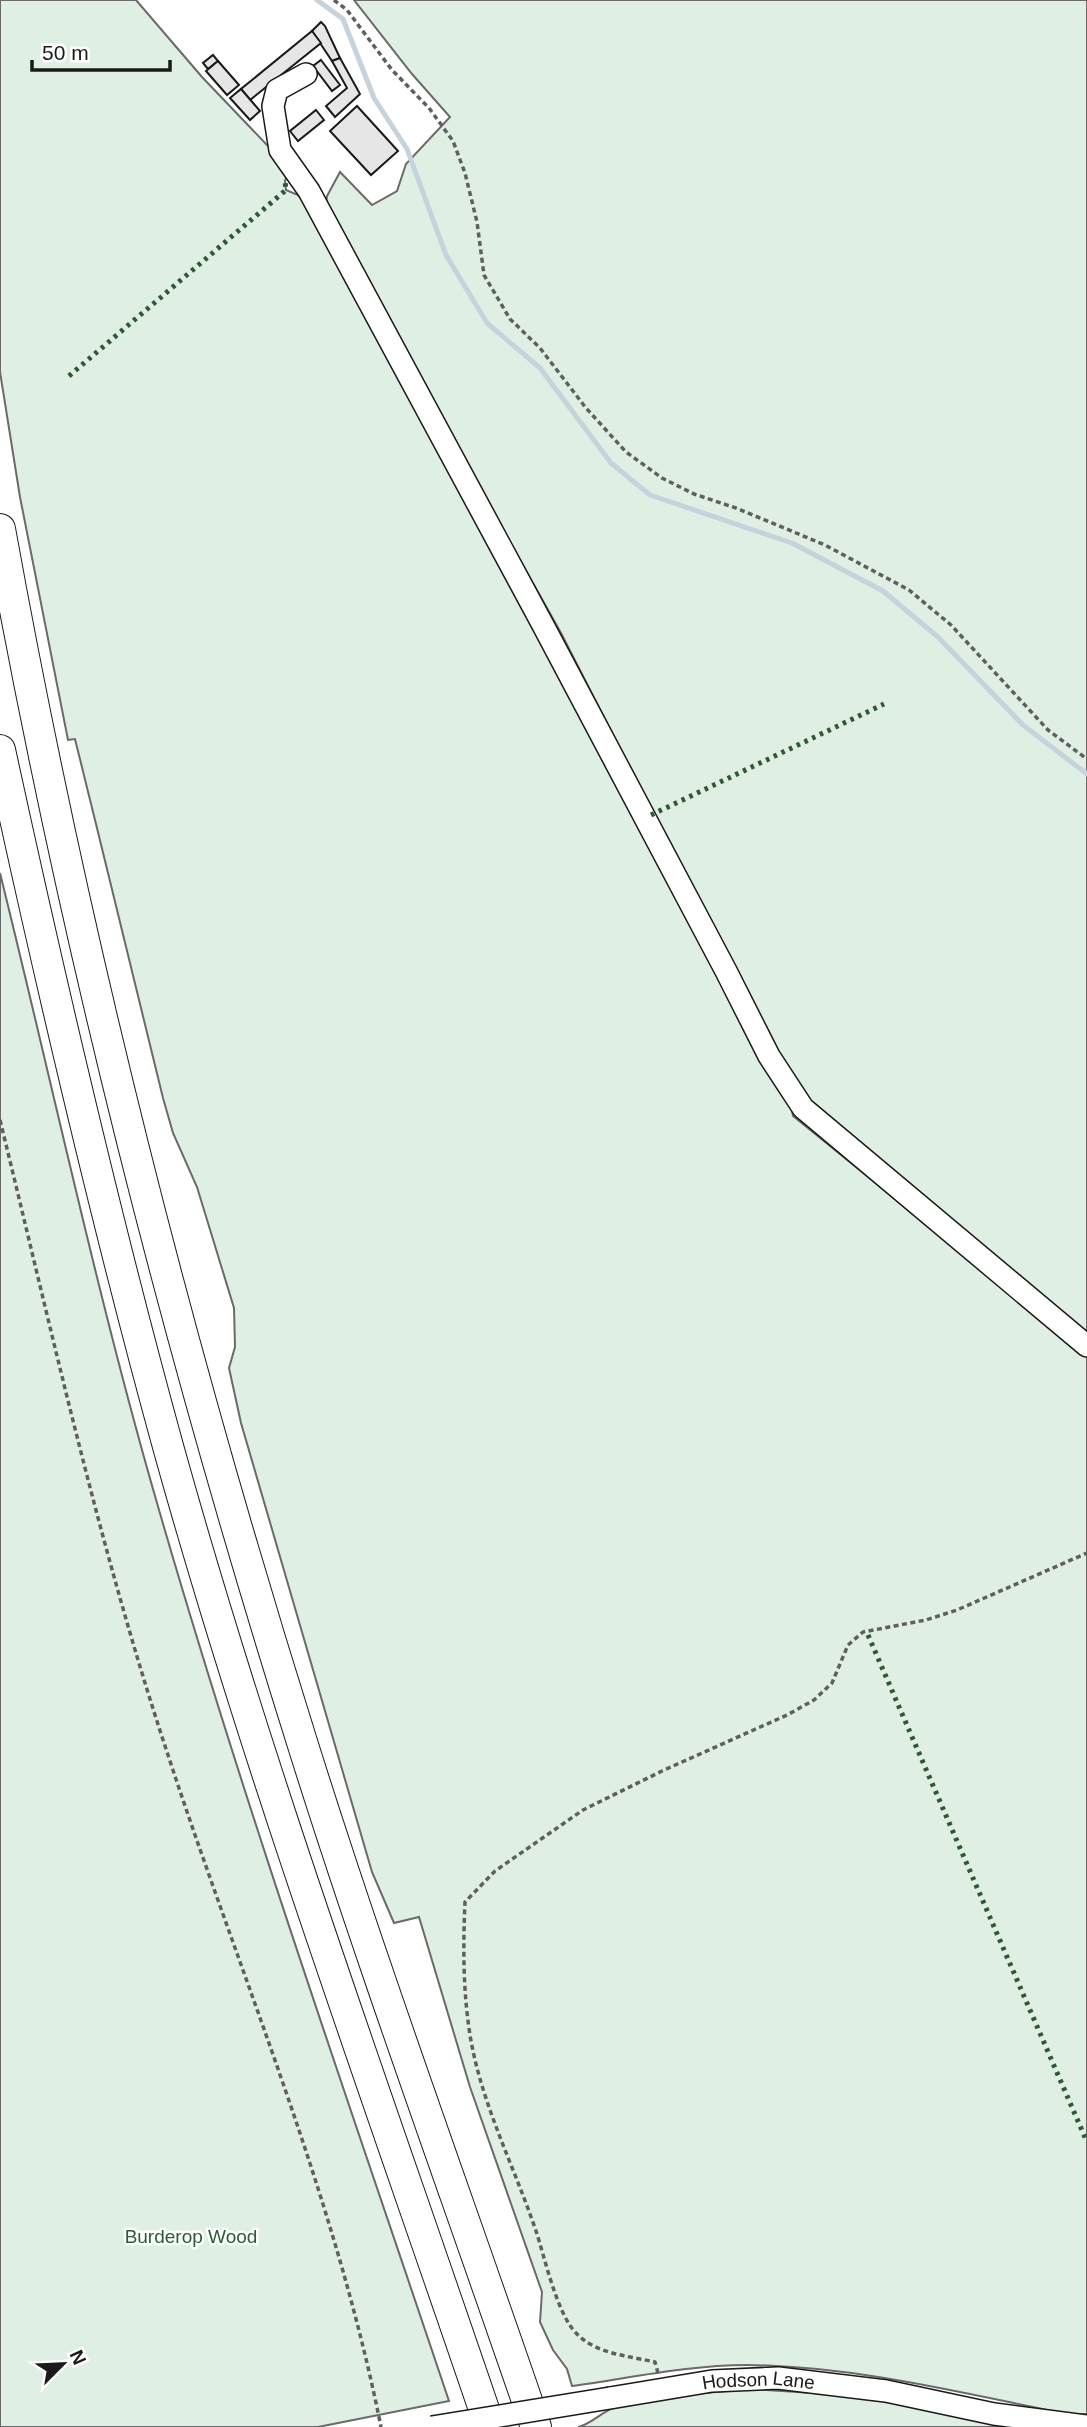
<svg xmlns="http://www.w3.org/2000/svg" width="1087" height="2427" font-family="Helvetica,sans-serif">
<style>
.green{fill:#e0efe3;stroke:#6a6a6a;stroke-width:2}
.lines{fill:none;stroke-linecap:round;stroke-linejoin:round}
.stream{stroke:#c6d2dc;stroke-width:5}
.building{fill:#e6e6e6;stroke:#1a1a1a;stroke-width:2}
.minor-casing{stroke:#1a1a1a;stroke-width:24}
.highway-casing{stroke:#1a1a1a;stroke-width:32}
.path{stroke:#5f5f5f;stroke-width:3.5;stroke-dasharray:5 3.5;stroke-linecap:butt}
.minor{stroke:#fff;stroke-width:21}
.highway{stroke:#fff;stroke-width:30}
.minor-bridge-casing{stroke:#1a1a1a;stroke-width:24;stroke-linecap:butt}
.minor-bridge{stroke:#fff;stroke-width:21}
.hedge{stroke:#2b5a34;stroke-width:5;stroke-dasharray:3.5 5;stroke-linecap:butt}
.labels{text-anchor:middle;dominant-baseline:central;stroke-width:5;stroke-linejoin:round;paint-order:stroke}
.park-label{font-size:19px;fill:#2b5a34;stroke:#fff}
.street-label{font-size:19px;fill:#1a1a1a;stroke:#fff}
</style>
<rect width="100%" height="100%" fill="#fff"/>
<g class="green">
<path d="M0,0H136L202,77L289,168L285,181L286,190L298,195L318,221L790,1100L793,1116L1087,1354V2414H1067C962,2393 855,2366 747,2365C689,2365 630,2378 572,2386L567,2369L553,2350L540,2322L542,2292L470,2087L419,1917L394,1923L372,1872L241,1423L229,1368L235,1347L234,1308L197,1187L173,1133L163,1098L96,824L75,739L68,740L20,497L0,372Z"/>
<path d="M354,0H1087V1339L825,1118L786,1074L561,633L325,213L327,196L340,172L372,205L397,191L406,164L450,117L412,74Z"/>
<path d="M0,873C52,1083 97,1295 157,1503C244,1805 349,2103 449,2401L318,2427H0Z"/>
<path d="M748,2389L845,2395L1056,2427H578C592,2424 602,2411 616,2407C656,2394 706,2394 748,2389Z"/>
</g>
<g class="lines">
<path class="stream" d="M317,0L343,19L374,98L407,149L446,255L487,323L540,368L611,463L650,495L792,543L883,591L938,637L1023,725L1087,774"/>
</g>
<g class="building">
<path d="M321,22L325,26L340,58L332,61L312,31Z"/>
<path d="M312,31L321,43L250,100L241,89Z"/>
<path d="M213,55L218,61L208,69L203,63Z"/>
<path d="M340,58L360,94L335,117L326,106L347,88L332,61Z"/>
<path d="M321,60L340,85L332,91L313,66Z"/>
<path d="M218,61L239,85L227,95L206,71Z"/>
<path d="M241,89L260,111L250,120L230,98Z"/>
<path d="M357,106L398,151L371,175L330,131Z"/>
<path d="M316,110L324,120L298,141L290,131Z"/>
</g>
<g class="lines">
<g class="minor-casing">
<g id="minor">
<path d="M306,74L277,90L273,106L280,150L309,191L544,627L726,971L769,1056L803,1108L1087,1346"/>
<path id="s1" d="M610,2398L712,2381L778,2378L886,2391L994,2414L1087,2426"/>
</g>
</g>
<g class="highway-casing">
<g id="highway">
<path d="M0,529C74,939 177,1345 302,1742C374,1972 458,2199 536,2427"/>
<path d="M0,750C51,985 105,1218 169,1450C261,1780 380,2103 490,2427"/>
</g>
</g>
<g class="path">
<path d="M334,0L347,10L392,70L429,108L453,141L465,173L477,222L484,275L510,319L540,348L586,408L626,452L662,478L694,494L736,508L825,545L909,590L951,625L1048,730L1087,759"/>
<path d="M0,1120C52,1332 99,1547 168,1755C241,1978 335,2196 381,2427"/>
<path d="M658,2373L655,2362C629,2356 596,2354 577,2334C557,2315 545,2258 536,2231C514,2166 481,2103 470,2035C463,1991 463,1947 465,1902L495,1871L583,1810L662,1771L787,1715L814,1700L832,1683L848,1645L863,1632L926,1620L957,1610L1087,1553"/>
</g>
<use href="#minor" class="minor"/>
<use href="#highway" class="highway"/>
<g class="minor-bridge-casing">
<path id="minor-bridge" d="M432,2427L610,2398"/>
</g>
<use href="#minor-bridge" class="minor-bridge"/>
<g class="hedge">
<path d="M69,376L286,190L285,181"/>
<path d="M651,815L884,704"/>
<path d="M868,1635L1087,2142"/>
</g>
</g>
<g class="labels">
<g class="park-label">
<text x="191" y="2236">Burderop Wood</text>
</g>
<g class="street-label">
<text stroke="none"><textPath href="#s1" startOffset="150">Hodson Lane</textPath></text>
</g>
</g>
<g transform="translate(63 2364) rotate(66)" stroke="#ffffff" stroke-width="5" paint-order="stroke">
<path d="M0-5L12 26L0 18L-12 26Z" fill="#1a1a1a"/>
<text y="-10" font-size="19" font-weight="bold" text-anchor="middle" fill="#1a1a1a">N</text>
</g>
<path d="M32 60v10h138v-10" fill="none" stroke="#1a1a1a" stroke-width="3.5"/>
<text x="42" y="60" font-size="21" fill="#1a1a1a" stroke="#ffffff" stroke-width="5" paint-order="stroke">50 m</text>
</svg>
